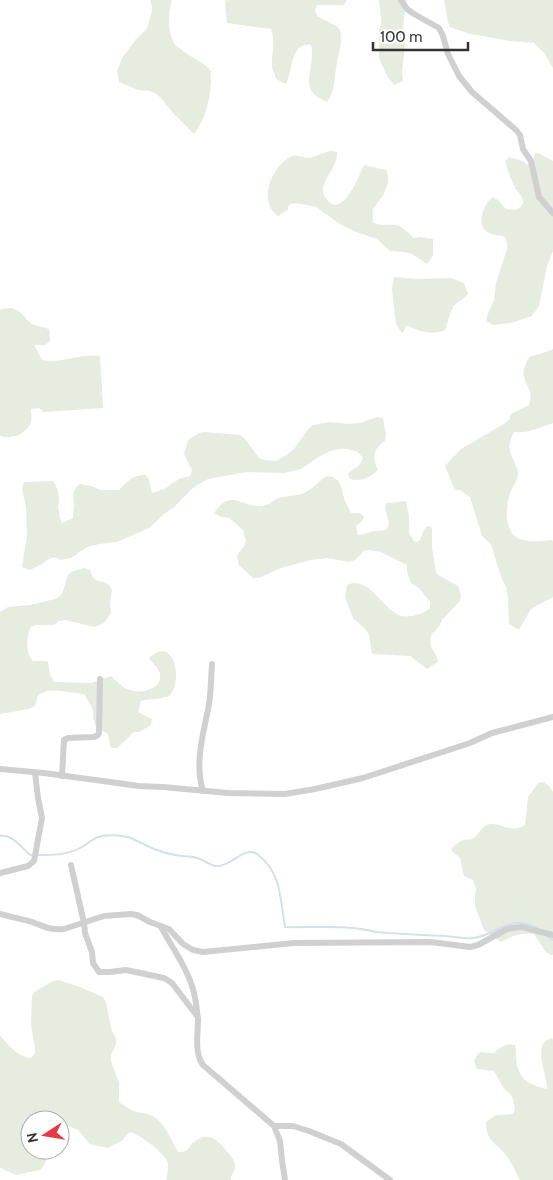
<svg xmlns="http://www.w3.org/2000/svg" width="553" height="1180" font-family="Cabin,sans-serif">
<style>
.green{fill:#e6ecdf}
.lines{fill:none;stroke-linecap:round;stroke-linejoin:round}
.stream{stroke:#cfe2ee;stroke-width:2}
.minor{stroke:#d0d0d0;stroke-width:6}
</style>
<rect width="100%" height="100%" fill="#fff"/>
<g class="green">
<path d="M150,0H172C168,13 167,30 174,43C176,46 182,50 186,53C194,59 205,63 211,71C212,92 207,118 194,134L174,114L161,98L155,93L149,91L138,90L119,82L117,71L122,58L134,42L147,28L152,11V6Z"/>
<path d="M226,0H347L344,5H317L315,10L317,16L338,27L341,33V44L337,61L333,90L330,97L327,102C322,99 316,97 313,93C303,84 316,58 311,45C290,42 293,71 286,84L276,79C275,75 273,71 272,67C271,54 276,42 271,29L227,23L225,4Z"/>
<path d="M379,0H406L403,27L405,45L402,72L403,81L394,85L387,76L379,58V31L381,24V18Z"/>
<path d="M444,0H553V68L544,53L534,43L510,41L470,34L450,27L448,22Z"/>
<path d="M331,151L337,152C337,168 325,176 323,188C323,194 325,198 329,202C345,215 359,175 364,165L386,170L388,175V182L384,194L373,209V222C382,228 393,222 401,227C406,230 410,235 414,238L420,237L433,239V255L427,264L412,254L404,252L390,251L377,239L356,232L340,224L316,207L296,203L290,204L288,207V210L278,216C257,201 272,167 290,157C297,153 302,158 309,158C314,157 325,152 331,151Z"/>
<path d="M535,153H538L553,161V251L547,266L539,306L532,316L511,323L493,325L486,321L487,316L494,300L496,283L507,249V243L505,237C499,235 490,235 486,231C476,223 484,203 493,197L498,200L506,209L514,210L520,208L523,203L522,197L515,188L510,177L505,161L509,157L523,161L527,165L533,161Z"/>
<path d="M394,277L417,279L451,278L464,283L468,294C464,299 458,301 453,307C449,314 448,323 445,330C432,336 420,331 408,326H406L403,333L400,331L396,323L395,317L392,288Z"/>
<path d="M12,308C24,312 24,319 32,324C37,326 43,327 49,329L50,341L45,345H34L42,360C63,364 79,353 100,356L103,408L44,412L39,408L31,409C31,413 32,418 31,422C27,434 11,440 0,436V311L1,309Z"/>
<path d="M553,349V423C541,427 527,434 514,432C508,443 508,450 514,461C515,465 518,468 518,472C518,481 513,485 510,493C506,505 504,529 516,537C526,543 540,541 551,540L553,541V597L531,609L519,630L509,624L508,599L506,587L501,577L491,544L482,536L470,497L460,490H455L445,466L461,449L504,424L509,420L511,414L529,405C534,392 527,388 524,377C522,371 526,363 529,357L546,352Z"/>
<path d="M377,417L383,418L386,434L385,441C373,448 372,459 378,470C370,478 361,482 350,479L348,474C354,467 359,469 363,458C358,451 354,450 346,449C329,447 314,461 301,469L284,473L247,472L208,479L197,485L192,489L174,507L164,514L149,528L117,542L99,544L87,547L71,558L61,560C52,555 49,559 42,564C38,566 34,568 30,570L22,567L27,536L26,507L22,488L24,482L53,481L58,490L59,501L58,507L60,518L62,523L73,518C73,514 74,509 74,504C73,495 72,490 80,484L91,486L101,490H119C127,482 133,474 146,475L149,480L152,493L164,489L179,479L190,476L192,470L184,454L188,440L199,433L205,432L240,435L245,439L259,458L264,460L276,461L287,455L294,449L308,429L313,425L330,422L348,424L360,423Z"/>
<path d="M327,476C342,477 341,489 345,501C347,505 349,509 351,513H359L364,516L363,520L356,526L358,535C365,534 364,534 370,532C375,530 381,532 387,529L389,524L385,507L387,503L406,501L409,517V533L414,541L417,542L420,540C422,535 423,529 428,526L431,527L432,529V548L436,572L438,575L458,586L461,595L460,601L442,620L440,625L432,634L430,640L431,646L437,657L438,662L427,669L410,656L372,654L369,635L366,630L353,618L345,597L347,585C368,574 383,610 401,616C405,617 409,616 413,616C420,614 424,613 430,608V602L419,588L411,583L407,571V565L381,552L369,550L364,551L355,560L349,562L328,558L311,560L281,568L259,578H253L239,565L237,556L244,546L246,541L243,530L229,518L221,517L214,513C233,485 244,512 266,505C271,504 274,499 279,498C290,495 300,497 309,490C316,486 320,480 327,476Z"/>
<path d="M84,568L90,570L93,578L98,581L104,582L109,585L112,590L110,602L111,613L104,623L95,627L65,620L59,621L54,625H36L31,627C26,637 25,653 33,661H46L48,662L50,675L54,682L91,683L111,676C116,681 123,688 130,690C141,694 163,689 160,674C159,668 152,663 149,658C176,633 183,685 169,696C164,699 148,699 141,701L138,712L152,719L151,725L139,732H134L117,748H112L110,746L108,734L96,727L93,718V710L90,704L84,694C69,693 51,686 38,695L35,706L29,709L0,714V612L8,607L30,605L55,599L60,596L63,591L68,575L73,571Z"/>
<path d="M544,782L549,786L553,792V955H551L546,952L534,934C519,933 515,935 501,942L484,930L475,906V894L476,889L473,880L464,876L460,858L452,851L451,849C455,845 459,841 464,840C467,839 470,840 472,839C479,836 481,825 490,824C504,823 510,834 525,825L528,797L538,783Z"/>
<path d="M59,980L80,987L103,997L106,1002L111,1028L113,1033L116,1038V1044L111,1055V1061L119,1083V1102C125,1106 130,1110 137,1112C142,1113 147,1113 153,1116C165,1123 171,1140 178,1152C189,1152 187,1148 194,1142C206,1132 216,1138 224,1148C229,1154 237,1161 235,1169C233,1173 231,1175 231,1180H166C167,1175 169,1169 168,1164C166,1153 142,1137 131,1132L126,1135L123,1140L108,1148L90,1144L78,1130L66,1125H60V1120H30V1150H51L44,1165L40,1170L16,1175L0,1168V1036C8,1044 19,1058 31,1058L35,1053V1048L31,1025L32,996L36,991L53,981Z"/>
<path d="M552,1038L553,1040V1180H520C516,1173 513,1165 508,1158C499,1144 485,1142 486,1122L496,1115L513,1114L515,1108L512,1096L504,1089L494,1071L477,1069L474,1061L478,1053C484,1051 488,1054 494,1053C501,1047 505,1043 515,1045C516,1050 516,1052 516,1057C517,1078 528,1085 547,1089C548,1075 530,1043 552,1038Z"/>
</g>
<g class="lines">
<g class="stream">
<path d="M0,836C12,834 21,847 30,855H33"/>
<path d="M38,855C54,855 68,855 82,847C89,843 94,837 102,836C110,835 120,835 128,837C139,841 149,848 160,851C167,854 175,855 182,856C187,857 192,856 197,858C203,860 209,864 215,866C230,868 245,845 257,854C282,872 280,900 285,927C315,928 346,924 376,932C399,934 422,935 445,936C454,937 464,939 473,938C499,935 510,912 538,929"/>
<path d="M548,937L553,940"/>
</g>
<g class="minor">
<path d="M401,0L407,9L414,14L439,28L443,36L448,54L459,76L472,92L516,130L520,135L523,149L531,161L539,197L553,213"/>
<path d="M0,769L44,773L139,786L163,787L228,793L285,794L315,789L363,778L470,743L492,733L553,717"/>
<path d="M62,776L64,740L68,738L94,737L98,735L99,733L100,679"/>
<path d="M203,791C194,762 204,732 209,704C211,691 211,678 212,664"/>
<path d="M71,865L84,923L85,933L92,952L93,963L99,972H110L126,970L164,978L172,983L197,1016"/>
<path d="M0,873L28,866L34,861L42,818L38,798L35,773"/>
<path d="M0,914C11,917 22,919 32,922C46,927 49,930 64,929L104,916L131,914L137,915L150,922L169,929L183,944L193,950L203,952L294,943L431,942L470,947L478,945L507,929L513,928L522,927L553,935"/>
<path d="M161,927C172,947 189,971 194,993C196,1001 197,1011 198,1019C198,1035 194,1052 203,1065L274,1126L280,1141L282,1160L285,1180"/>
<path d="M274,1126H293L309,1131L341,1144L390,1180"/>
</g>
</g>
<g transform="translate(45 1135) rotate(258)"><circle r="24" fill="#ffffff" stroke="#adadad"/>
<path d="M0-4L9 19L0 12L-9 19Z" fill="#e63946"/>
<text y="-8" font-size="14" font-weight="bold" text-anchor="middle" fill="#333333">N</text>
</g>
<path d="M373 42v8h95v-8" fill="none" stroke="#333333" stroke-width="2.5"/>
<text x="380" y="42" font-size="15" fill="#333333" stroke="#ffffff" stroke-width="4" paint-order="stroke">100 m</text>
</svg>
